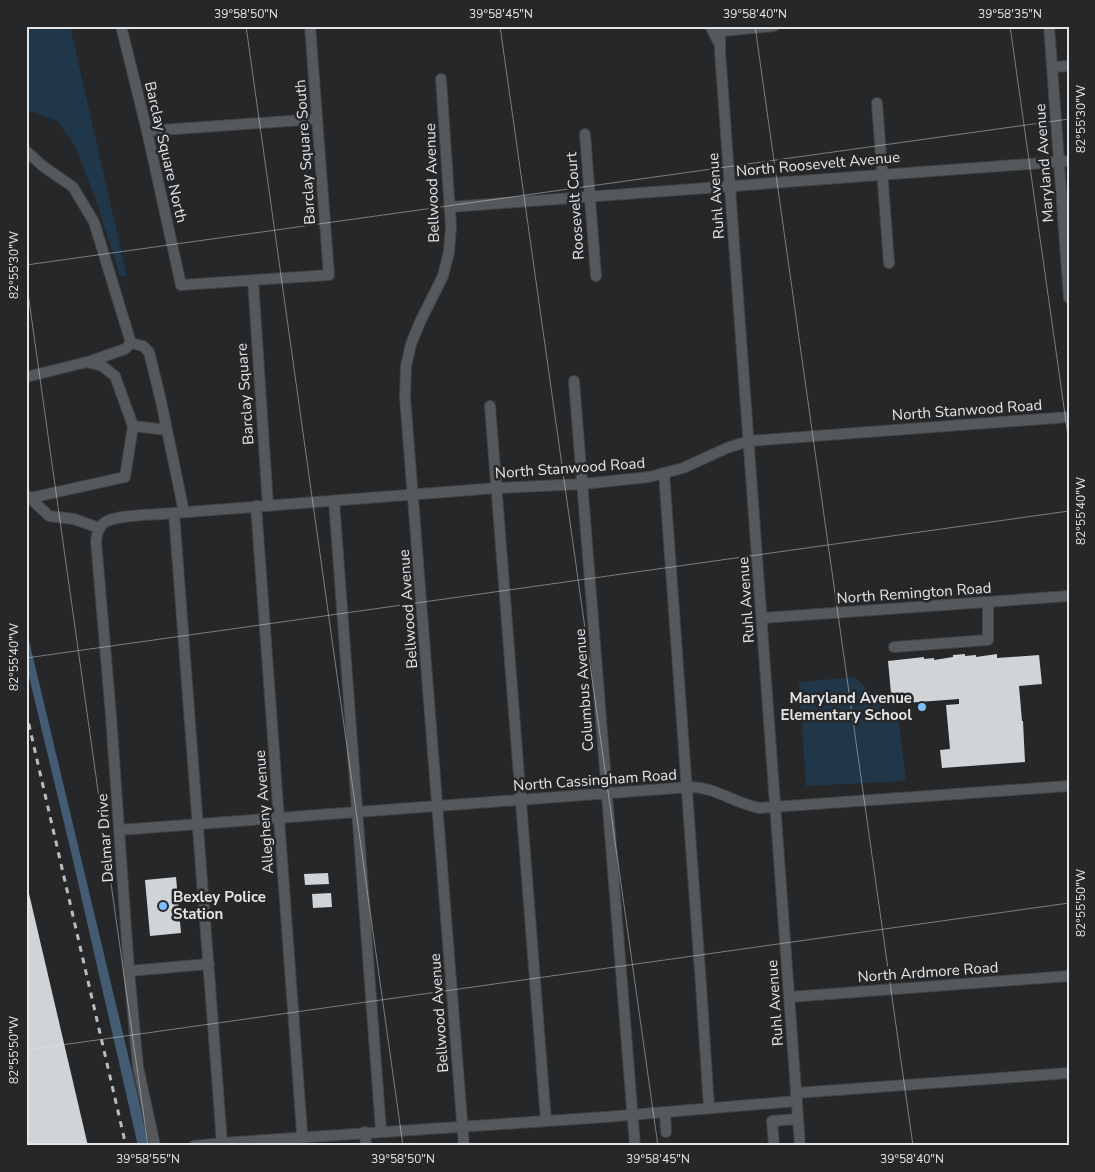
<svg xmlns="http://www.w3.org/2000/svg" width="1095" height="1172" font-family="'Nunito Sans',sans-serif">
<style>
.green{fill:#203649}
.forest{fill:#445c73}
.building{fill:#d1d4d7}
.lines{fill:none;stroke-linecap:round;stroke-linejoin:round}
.minor-casing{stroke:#414345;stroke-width:12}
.minor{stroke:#56595b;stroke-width:10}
.rail{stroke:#bbbcbe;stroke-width:3;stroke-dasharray:6 6;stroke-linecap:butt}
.ticks{fill:none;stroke:#e4e5e7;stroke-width:1;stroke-opacity:0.45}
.poi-dot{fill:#7cbef9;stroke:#252729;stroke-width:2}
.labels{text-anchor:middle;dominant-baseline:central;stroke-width:5;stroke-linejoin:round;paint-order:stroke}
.street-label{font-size:15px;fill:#e4e5e7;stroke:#252729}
.poi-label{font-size:15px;font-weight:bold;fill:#e4e5e7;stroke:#252729;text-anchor:end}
.neatline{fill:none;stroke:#e4e5e7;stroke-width:2}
.ticks-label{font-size:12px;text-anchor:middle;fill:#e4e5e7}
</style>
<rect width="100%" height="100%" fill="#252729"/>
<g class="green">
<path d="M26,26H70L127,276H120L96,200L74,144L57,121L30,111L26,108Z"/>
<path d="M854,677L898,717L906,781L806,786L799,682Z"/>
</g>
<path class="forest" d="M26,628L135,1084L149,1146H138L72,856L26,664Z"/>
<g class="building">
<path d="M965,654V656L976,655V657L997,654V658L1039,655L1042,684L1019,686L1022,721H1023L1025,762L942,768L940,750L950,749L946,705L959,704V699L892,704L888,661L924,657V659L934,658V660L953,657V655Z"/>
<path d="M328,873L329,884L305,885L304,874Z"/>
<path d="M176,877L181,933L150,936L145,880Z"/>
<path d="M26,885H27L88,1146H26Z"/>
<path d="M331,893L332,907L313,908L312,894Z"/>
</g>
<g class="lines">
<g class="minor-casing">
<g id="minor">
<path d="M121,26L147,131L181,285L329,275L310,26"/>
<path d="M710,26L720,45V51L800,1146"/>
<path d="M1049,26L1069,298"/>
<path d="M720,44V34L723,31L774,26"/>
<path d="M1052,67L1069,66"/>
<path d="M441,79L451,227L449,252L443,276L420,322L411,344L406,366L405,397L464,1146"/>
<path d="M877,103L889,263"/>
<path d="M147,131L317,119"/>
<path d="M585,134L596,276"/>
<path d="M26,151L44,167L73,187L94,222L131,343L143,346L149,352L161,401L184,512"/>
<path d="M450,207L1069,161"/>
<path d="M253,280L268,506"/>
<path d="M88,362L125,349L131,343"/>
<path d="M26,377L87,362L102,366L115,376L133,426L167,430"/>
<path d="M574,381L635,1146"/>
<path d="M490,406L546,1121"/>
<path d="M664,473L701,985L709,1108"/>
<path d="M28,496L49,516L74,519L99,528"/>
<path d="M30,498L125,477L133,426"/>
<path d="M334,501L381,1131"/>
<path d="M256,506L303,1146"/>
<path d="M174,513L222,1143L606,1117L797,1101"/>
<path d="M762,618L1069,596"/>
<path d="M894,647L988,640V603"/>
<path d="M119,830L690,787C716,787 735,804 760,808L1069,786"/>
<path d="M129,971L209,964"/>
<path d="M790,997L1069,976"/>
<path d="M796,1093L1069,1073"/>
<path d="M665,1112L666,1132"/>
<path d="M365,1132L366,1146"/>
<path d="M155,1146L138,1067L129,971L111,716L96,541C97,534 98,528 104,523C116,514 158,515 174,513L497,488L583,484L649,477L683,468L727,448L749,441L1069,417"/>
<path d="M194,1146L222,1143"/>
<path d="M774,1146L772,1121L798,1119"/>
</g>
</g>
<use href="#minor" class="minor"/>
<path class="rail" d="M26,712L126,1146"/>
</g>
<path class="ticks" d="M246,26L403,1146M500,26L658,1146M755,26L913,1146M1010,26L1069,443M26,265L1069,119M26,279L148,1146M26,658L1069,511M26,1050L1069,903"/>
<g class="poi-dot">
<circle cx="922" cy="707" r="5"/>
<circle cx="163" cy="906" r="5"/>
</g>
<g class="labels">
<g class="street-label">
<text transform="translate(166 152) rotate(77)">Barclay Square North</text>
<text transform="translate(305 152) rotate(-94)">Barclay Square South</text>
<text transform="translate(1044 163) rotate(-94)">Maryland Avenue</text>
<text transform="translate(818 164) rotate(-5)">North Roosevelt Avenue</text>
<text transform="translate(432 183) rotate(-92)">Bellwood Avenue</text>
<text transform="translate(716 196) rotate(-94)">Ruhl Avenue</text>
<text transform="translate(575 206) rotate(-94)">Roosevelt Court</text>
<text transform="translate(245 394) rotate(-94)">Barclay Square</text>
<text transform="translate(967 410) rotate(-4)">North Stanwood Road</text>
<text transform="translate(570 468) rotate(-4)">North Stanwood Road</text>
<text transform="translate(914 593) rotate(-4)">North Remington Road</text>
<text transform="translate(746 600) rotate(-94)">Ruhl Avenue</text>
<text transform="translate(408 609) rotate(-94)">Bellwood Avenue</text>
<text transform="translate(584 690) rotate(-94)">Columbus Avenue</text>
<text transform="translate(595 780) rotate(-4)">North Cassingham Road</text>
<text transform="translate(264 812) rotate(-94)">Allegheny Avenue</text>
<text transform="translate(105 838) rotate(-94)">Delmar Drive</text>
<text transform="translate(928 972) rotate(-4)">North Ardmore Road</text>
<text transform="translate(775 1003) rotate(-94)">Ruhl Avenue</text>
<text transform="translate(439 1013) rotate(-94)">Bellwood Avenue</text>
</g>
<g class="poi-label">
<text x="912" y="698">Maryland Avenue<tspan x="912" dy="17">Elementary School</tspan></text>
<text x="173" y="897" text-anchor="start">Bexley Police<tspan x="173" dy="17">Station</tspan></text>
</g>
</g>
<rect width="1095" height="1172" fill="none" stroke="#252729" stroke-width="55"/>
<rect x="28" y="28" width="1040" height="1116" class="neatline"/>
<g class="ticks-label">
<text x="246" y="18">39°58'50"N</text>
<text x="501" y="18">39°58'45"N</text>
<text x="755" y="18">39°58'40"N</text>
<text x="1010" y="18">39°58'35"N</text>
<text transform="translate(1081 119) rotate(-90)" y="4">82°55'30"W</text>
<text transform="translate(14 265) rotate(-90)" y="4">82°55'30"W</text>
<text transform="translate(1081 511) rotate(-90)" y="4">82°55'40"W</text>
<text transform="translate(14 657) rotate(-90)" y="4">82°55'40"W</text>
<text transform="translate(1081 903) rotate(-90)" y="4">82°55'50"W</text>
<text transform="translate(14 1050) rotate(-90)" y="4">82°55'50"W</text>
<text x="148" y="1163">39°58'55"N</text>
<text x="403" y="1163">39°58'50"N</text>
<text x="658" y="1163">39°58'45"N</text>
<text x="912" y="1163">39°58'40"N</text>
</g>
</svg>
